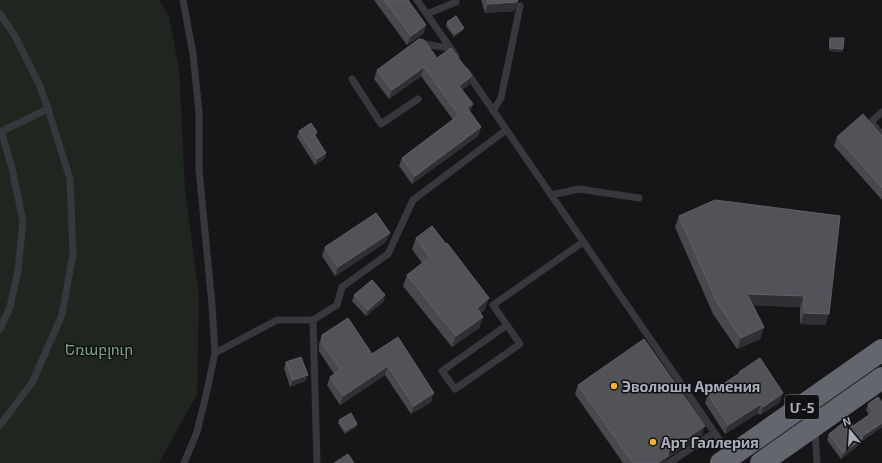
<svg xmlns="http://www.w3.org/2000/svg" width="882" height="463" font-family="'Exo 2','Noto Sans Armenian',sans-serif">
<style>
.green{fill:#1e261f}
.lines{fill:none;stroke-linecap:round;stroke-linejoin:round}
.lane{stroke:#37383d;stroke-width:7}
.highway{stroke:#63666e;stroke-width:22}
.wall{fill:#47494d}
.shaded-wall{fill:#2f3033}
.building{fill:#525359;stroke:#5f6168}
.poi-dot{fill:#f2b134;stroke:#111113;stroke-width:1.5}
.labels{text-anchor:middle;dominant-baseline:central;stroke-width:3;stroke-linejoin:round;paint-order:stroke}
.shield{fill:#111113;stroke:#7b7e86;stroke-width:1}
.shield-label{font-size:14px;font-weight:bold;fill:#a8adb8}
.park-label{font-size:15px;fill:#7fa381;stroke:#111113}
.poi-label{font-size:15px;font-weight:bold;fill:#a8adb8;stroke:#111113;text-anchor:start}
</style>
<rect width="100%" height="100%" fill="#161618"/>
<path class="green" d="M0,0H159L169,16L179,69L185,189L199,297L197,394L159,463H0Z"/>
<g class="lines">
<g class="lane">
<path d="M183,0L193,54L199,112V169L212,305L215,353L206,395L197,432L184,463"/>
<path d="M417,0L456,56"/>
<path d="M0,14L15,36L40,86L48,109L70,179L73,254L62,315L32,383L0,425"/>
<path d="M427,14L456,2"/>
<path d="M419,44H425L436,46L450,48"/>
<path d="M466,71L730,455"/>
<path d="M352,79L381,124L418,99"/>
<path d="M493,111L501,98L520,6"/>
<path d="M882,112L871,122L882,135"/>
<path d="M0,132L48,109"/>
<path d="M551,195L579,189L639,198"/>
<path d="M313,320L317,463"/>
<path d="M507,325L442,371L455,389L520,344L493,305L583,242"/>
<path d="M0,329L10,307L18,270L23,222L12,168L1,131"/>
<path d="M215,353L277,320H313L337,305L342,287L388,254L413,200L506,130"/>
<path d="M815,429L817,463"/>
<path d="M669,463L714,433"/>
</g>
<g class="highway">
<path d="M721,463L882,350"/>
<path d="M761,463L882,378"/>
</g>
</g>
<g class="wall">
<path d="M374,0H408L426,25L423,34L407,45Z"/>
<path d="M481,0H518L514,11L485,13Z"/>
<path d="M447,22L464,28L462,31L454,37L446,26Z"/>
<path d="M830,38L843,49L842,52L829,51V41Z"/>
<path d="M437,58L469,85L462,90L473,104L470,111L481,127L478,136L412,184L399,166L402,158L453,120L421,76L389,99L374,79L377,70Z"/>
<path d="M299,131L317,132L315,137L326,153L324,159L315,165L297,137Z"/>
<path d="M882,136V200L834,146L837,137Z"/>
<path d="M715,200L829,314L825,325L800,324V307L753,305L764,327L760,339L737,349L713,314L675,227L679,216Z"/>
<path d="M416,238L446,244L485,309L481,313L483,317L479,328L452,347L403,286L407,275L422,263L412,249Z"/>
<path d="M386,242L335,276L322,256L325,247Z"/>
<path d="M354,295H385L383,302L366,316L352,301Z"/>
<path d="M322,335L372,354L398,337L431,402L411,414L385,375L340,405L327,385L330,377L334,374L319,351V344Z"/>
<path d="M286,362L308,375L305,381L290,387L284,368Z"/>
<path d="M739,372L780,402L760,415L758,413L725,434L705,403L708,394L739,374Z"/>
<path d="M578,385L702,435L666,459L665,463H623L575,394Z"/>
<path d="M882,402V427L862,441L860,444L841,459L827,440L829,434L853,426L869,415L866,410L868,404Z"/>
<path d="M339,420L357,424L356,427L345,434L338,423Z"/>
</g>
<g class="shaded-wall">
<path d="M517,2L514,11L485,13L488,4Z"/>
<path d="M426,25L423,34L407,45L411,36Z"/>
<path d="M464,28L462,31L454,37L455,34Z"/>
<path d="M830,48L843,49L842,52L829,51Z"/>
<path d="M424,67L421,76L389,99L392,90Z"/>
<path d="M472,76L469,85L456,94L459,86Z"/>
<path d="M473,104L469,112L467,108Z"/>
<path d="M481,127L478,136L412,184L415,176Z"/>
<path d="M326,153L324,159L315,165L317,159Z"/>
<path d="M390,233L386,242L335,276L338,267Z"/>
<path d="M747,294L804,296L800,307L743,305Z"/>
<path d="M385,295L383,302L366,316L368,310Z"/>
<path d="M489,298L485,309L473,319L477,308Z"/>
<path d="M804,313L829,314L825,325L800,324Z"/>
<path d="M483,317L479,328L452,347L456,336Z"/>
<path d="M764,327L760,339L737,349L741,338Z"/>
<path d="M388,366L385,375L340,405L343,396Z"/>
<path d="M308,375L305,381L290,387L293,380Z"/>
<path d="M434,393L431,402L411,414L414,406Z"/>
<path d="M783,393L780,402L760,415L763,407Z"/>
<path d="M761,404L758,413L725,434L728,425Z"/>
<path d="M882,423V427L862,441L860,444L841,459L843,453L861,437Z"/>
<path d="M357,424L356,427L345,434L346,431Z"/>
<path d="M705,426L702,435L666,459L665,463H657L669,450Z"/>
</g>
<g class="building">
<path d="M384,0H408L426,25L411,36Z"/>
<path d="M487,0H518L517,2L488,4Z"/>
<path d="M456,16L464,28L455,34L447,22Z"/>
<path d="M830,38H844L843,49L830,48Z"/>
<path d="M419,39L424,40L437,58L451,48L472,76L459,86L473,104L467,108L481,127L415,176L402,158L459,115L424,67L392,90L377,70Z"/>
<path d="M863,114L882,136V188L837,137Z"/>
<path d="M311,123L317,132L314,134L326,153L317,159L299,131Z"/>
<path d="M715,200L840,216L829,314L804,313V296L747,294L764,327L741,338L717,302L679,216Z"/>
<path d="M376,213L390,233L338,267L325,247Z"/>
<path d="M432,226L446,244L447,243L489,298L477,308L483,317L456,336L407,275L430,257L416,238Z"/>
<path d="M372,280L385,295L368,310L354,295Z"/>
<path d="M348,318L372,354L398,337L434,393L414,406L388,366L343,396L330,377L341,370L322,343V335Z"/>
<path d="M644,339L705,426L669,450L668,452V456L657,463H633L578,385Z"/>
<path d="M301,357L308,375L293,380L286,362Z"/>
<path d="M760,358L783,393L763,407L761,404L728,425L708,394L740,373L739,372Z"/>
<path d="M878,397L882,402V423L861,437L863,438L843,453L829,434L848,419L853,426L873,412L868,404Z"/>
<path d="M351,413L357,424L346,431L339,420Z"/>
<path d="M348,454L354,463H334Z"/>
</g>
<g class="poi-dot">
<circle cx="614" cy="386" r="4"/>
<circle cx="653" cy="442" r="4"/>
</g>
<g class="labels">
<rect class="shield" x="785" y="395" width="34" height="24" rx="3"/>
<g class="shield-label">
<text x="802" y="407">Մ-5</text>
</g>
<g class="park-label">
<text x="99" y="349">Եռաբլուր</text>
</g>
<g class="poi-label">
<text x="622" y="386">Эволюшн Армения</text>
<text x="661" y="442">Арт Галлерия</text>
</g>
</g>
<g transform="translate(850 431) rotate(342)" stroke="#111113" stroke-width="3" paint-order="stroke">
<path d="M0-3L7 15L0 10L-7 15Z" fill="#a8adb8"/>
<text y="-6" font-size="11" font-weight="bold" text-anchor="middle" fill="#a8adb8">N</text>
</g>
</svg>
